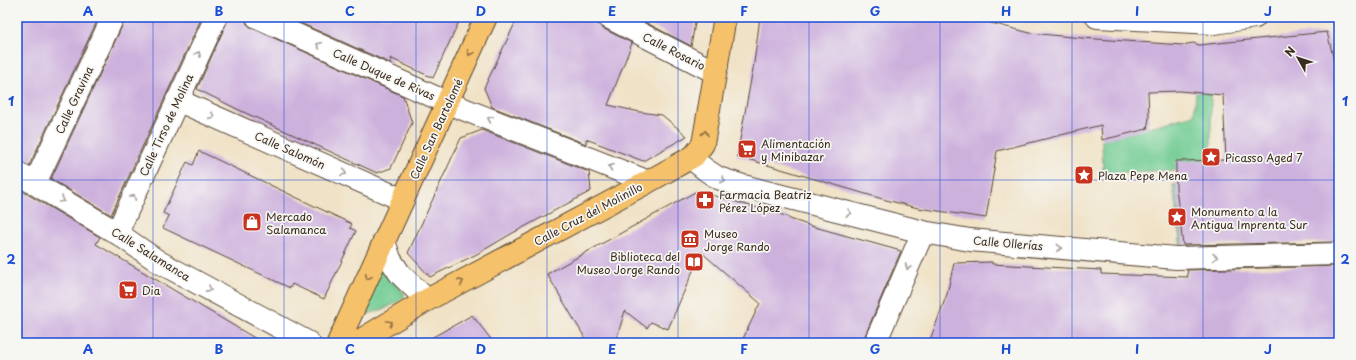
<svg xmlns="http://www.w3.org/2000/svg" width="1356" height="360" font-family="'Playpen Sans',sans-serif">
<style>
.green{fill:#72cc93;stroke:#567b58}
.building{fill:#cdb1dd}
.lines{fill:none;stroke-linecap:round;stroke-linejoin:round}
.minor-casing{stroke:#564637;stroke-width:24}
.major-casing{stroke:#564637;stroke-width:24}
.minor{stroke:#fff;stroke-width:22}
.major{stroke:#f5c16b;stroke-width:22}
.oneway{stroke:#a79f9a}
.oneway2{stroke:#8f6e41}
.grid{fill:none;stroke:#1d4ed8;stroke-width:1;stroke-opacity:0.55}
.labels{text-anchor:middle;dominant-baseline:central;stroke-width:3.5;stroke-linejoin:round;paint-order:stroke}
.street-label{font-size:11px;fill:#3b2a1e;stroke:#f6f6f2}
.poi-label{font-size:11px;fill:#3b2a1e;stroke:#f6f6f2;text-anchor:start}
.neatline{fill:none;stroke:#1d4ed8;stroke-width:1.5}
.grid-label{font-size:13px;text-anchor:middle;font-weight:bold;fill:#1d4ed8}
</style>
<rect width="100%" height="100%" fill="#f6f6f2"/>
<filter id="ink" filterUnits="userSpaceOnUse"><feTurbulence type="fractalNoise" baseFrequency=".025" numOctaves="2"/><feDisplacementMap in="SourceGraphic" scale="8" xChannelSelector="R" yChannelSelector="G"/><feConvolveMatrix kernelMatrix="1 2 1 2 8 2 1 2 1" color-interpolation-filters="sRGB"/></filter>
<filter id="wash" filterUnits="userSpaceOnUse"><feTurbulence type="fractalNoise" baseFrequency=".012" numOctaves="4" result="noise"/><feDisplacementMap in="SourceGraphic" scale="16" xChannelSelector="R" yChannelSelector="G"/><feGaussianBlur stdDeviation="0.9" result="paint"/><feColorMatrix in="noise" values="0 0 0 0 0 0 0 0 0 0 0 0 0 0 0 0 0 1.4 0 .05"/><feComposite in="paint" operator="in"/></filter>
<g filter="url(#wash)">
<rect width="100%" height="100%" fill="#f0e2c6"/>
<g class="green">
<path d="M1211,83V169L1103,173L1102,140L1194,115L1197,84Z"/>
<path d="M1173,185H1176L1183,248H1181Z"/>
<path d="M381,268C388,277 397,285 404,293V297C392,307 374,314 358,315Z"/>
</g>
<g id="blocks">
<g class="building">
<path d="M24,17H99L29,166L17,161V32Z"/>
<path d="M125,17H202L111,215L51,179L124,22Z"/>
<path d="M228,17H245L247,24L252,28L403,96L412,123L391,168L377,173L237,109L197,89L227,22Z"/>
<path d="M287,17H461L433,78L390,58L392,64Z"/>
<path d="M518,17H596L597,23L602,28L632,43L608,105L640,112L662,115L687,136L643,161L586,139V144L492,107L484,88Z"/>
<path d="M635,17H696L691,46Z"/>
<path d="M760,17H968L1030,33L1082,38L1182,45L1193,43L1199,45L1327,32L1339,81V242L1183,245L1176,188V161L1226,160L1223,95L1180,91L1148,92L1149,118L1147,129L1102,140L1101,125L997,151L986,218L918,208L886,200L737,156L754,63Z"/>
<path d="M482,130L589,172L591,191L511,234L477,254L430,277L408,253L461,138Z"/>
<path d="M199,151L352,224L350,228L356,231L324,299L292,284L290,288L163,228L169,216L163,213L187,162L193,165Z"/>
<path d="M17,188L100,237L96,244L263,343H17Z"/>
<path d="M697,191L786,216L790,219L811,226L901,251L864,338L863,343H741L760,303L701,252L668,329L651,322L647,328L625,311L615,343H588L547,274Z"/>
<path d="M992,262V264L1101,270V274L1188,277L1187,270L1339,266V343H929L947,294L954,263Z"/>
<path d="M472,315L494,343H422L460,322Z"/>
</g>
</g>
</g>
<g filter="url(#ink)">
<use href="#blocks" fill-opacity="0" stroke="#564637" stroke-width="1"/>
<g class="lines">
<g class="minor-casing">
<g id="minor">
<path d="M257,17L448,103L641,179L644,184"/>
<path d="M608,17L709,69L713,70L717,66"/>
<path d="M1097,17L1214,23L1255,17"/>
<path d="M177,100L403,200"/>
<path d="M691,158L706,170L718,178L743,186L923,232L970,240L1176,258L1339,254"/>
<path d="M17,173L117,233L159,262L309,343"/>
<path d="M35,183L113,17"/>
<path d="M117,233L216,17"/>
<path d="M384,241L390,259L400,274L427,300"/>
<path d="M875,343L923,232"/>
</g>
</g>
<g class="major-casing">
<g id="major">
<path d="M338,343L486,17"/>
<path d="M356,343L427,300L644,184L694,156L703,144L725,17"/>
</g>
</g>
<use href="#minor" class="minor"/>
<use href="#major" class="major"/>
</g>
<defs><path id="oneway-chevron" d="M-2-3.5L2.5 0L-2 3.5" fill="none" stroke-width="1.6" stroke-linecap="round" stroke-linejoin="round"/></defs>
<g class="oneway">
<use href="#oneway-chevron" transform="translate(319 45) rotate(-156)"/>
<use href="#oneway-chevron" transform="translate(198 54) rotate(-65)"/>
<use href="#oneway-chevron" transform="translate(212 116) rotate(24)"/>
<use href="#oneway-chevron" transform="translate(490 119) rotate(-158)"/>
<use href="#oneway-chevron" transform="translate(611 167) rotate(-158)"/>
<use href="#oneway-chevron" transform="translate(344 173) rotate(24)"/>
<use href="#oneway-chevron" transform="translate(723 180) rotate(19)"/>
<use href="#oneway-chevron" transform="translate(133 197) rotate(-66)"/>
<use href="#oneway-chevron" transform="translate(62 200) rotate(31)"/>
<use href="#oneway-chevron" transform="translate(849 213) rotate(14)"/>
<use href="#oneway-chevron" transform="translate(1059 248) rotate(5)"/>
<use href="#oneway-chevron" transform="translate(1215 257) rotate(-1)"/>
<use href="#oneway-chevron" transform="translate(908 267) rotate(113)"/>
<use href="#oneway-chevron" transform="translate(209 289) rotate(28)"/>
</g>
<g class="oneway2">
<use href="#oneway-chevron" transform="translate(470 53) rotate(114)"/>
<use href="#oneway-chevron" transform="translate(705 133) rotate(-80)"/>
<use href="#oneway-chevron" transform="translate(368 277) rotate(114)"/>
<use href="#oneway-chevron" transform="translate(461 282) rotate(-28)"/>
<use href="#oneway-chevron" transform="translate(390 323) rotate(-31)"/>
</g>
</g>
<path class="grid" d="M153,17V343M284,17V343M416,17V343M547,17V343M678,17V343M809,17V343M940,17V343M1072,17V343M1203,17V343M17,180H1339"/>
<defs>
<g id="supermarket-square" transform="scale(1)"><rect x="-9" y="-9" width="18" height="18" rx="4" fill="#c8321e" stroke="#f6f6f2"/><path d="M-6-5.5h2.5l.6 2H6L4.5 2H-2.5L-4.4-4H-6ZM-1.5 3.2a1.3 1.3 0 1 0 .1 0ZM3 3.2a1.3 1.3 0 1 0 .1 0Z" fill="#fff"/></g>
<g id="sight-square" transform="scale(1)"><rect x="-9" y="-9" width="18" height="18" rx="4" fill="#c8321e" stroke="#f6f6f2"/><path d="M0-6L1.8-2.2L6-1.7L2.9 1.2L3.7 5.4L0 3.3L-3.7 5.4L-2.9 1.2L-6-1.7L-1.8-2.2Z" fill="#fff"/></g>
<g id="pharmacy-square" transform="scale(1)"><rect x="-9" y="-9" width="18" height="18" rx="4" fill="#c8321e" stroke="#f6f6f2"/><path d="M-2-6h4v4h4v4h-4v4h-4v-4h-4v-4h4Z" fill="#fff"/></g>
<g id="shop-square" transform="scale(1)"><rect x="-9" y="-9" width="18" height="18" rx="4" fill="#c8321e" stroke="#f6f6f2"/><path d="M-5-2.5h2.3a2.7 3.5 0 0 1 5.4 0H5L5.5 6h-11ZM-1.5-2.5h3a1.5 2.3 0 0 0-3 0Z" fill="#fff"/></g>
<g id="museum-square" transform="scale(1)"><rect x="-9" y="-9" width="18" height="18" rx="4" fill="#c8321e" stroke="#f6f6f2"/><path d="M0-6L6-3V-2H-6V-3ZM-5-1h2V3h-2ZM-1-1h2V3h-2ZM3-1h2V3H3ZM-6 4H6V6H-6Z" fill="#fff"/></g>
<g id="library-square" transform="scale(1)"><rect x="-9" y="-9" width="18" height="18" rx="4" fill="#c8321e" stroke="#f6f6f2"/><path d="M-6-4Q-3-5.5-.7-3.5V5Q-3 3-6 4ZM6-4Q3-5.5 .7-3.5V5Q3 3 6 4Z" fill="#fff"/></g>
</defs>
<g fill-rule="evenodd">
<use href="#supermarket-square" x="747" y="149"/>
<use href="#sight-square" x="1211" y="157"/>
<use href="#sight-square" x="1084" y="175"/>
<use href="#pharmacy-square" x="705" y="200"/>
<use href="#sight-square" x="1177" y="217"/>
<use href="#shop-square" x="252" y="222"/>
<use href="#museum-square" x="690" y="239"/>
<use href="#library-square" x="694" y="262"/>
<use href="#supermarket-square" x="128" y="290"/>
</g>
<g class="labels">
<g class="street-label">
<text transform="translate(674 51) rotate(27)">Calle Rosario</text>
<text transform="translate(384 74) rotate(24)">Calle Duque de Rivas</text>
<text transform="translate(74 100) rotate(-65)">Calle Gravina</text>
<text transform="translate(166 125) rotate(-65)">Calle Tirso de Molina</text>
<text transform="translate(436 129) rotate(-65)">Calle San Bartolomé</text>
<text transform="translate(290 150) rotate(24)">Calle Salomón</text>
<text transform="translate(588 214) rotate(-28)">Calle Cruz del Molinillo</text>
<text transform="translate(1008 243) rotate(5)">Calle Ollerías</text>
<text transform="translate(151 254) rotate(32)">Calle Salamanca</text>
</g>
<g class="poi-label">
<text x="761" y="143">Alimentación<tspan x="761" dy="13">y Minibazar</tspan></text>
<text x="1225" y="157">Picasso Aged 7</text>
<text x="1098" y="175">Plaza Pepe Mena</text>
<text x="719" y="194">Farmacia Beatriz<tspan x="719" dy="13">Pérez López</tspan></text>
<text x="1191" y="211">Monumento a la<tspan x="1191" dy="13">Antigua Imprenta Sur</tspan></text>
<text x="266" y="216">Mercado<tspan x="266" dy="13">Salamanca</tspan></text>
<text x="704" y="233">Museo<tspan x="704" dy="13">Jorge Rando</tspan></text>
<text x="680" y="256" text-anchor="end">Biblioteca del<tspan x="680" dy="13">Museo Jorge Rando</tspan></text>
<text x="142" y="290">Dia</text>
</g>
</g>
<rect width="1356" height="360" fill="none" stroke="#f6f6f2" stroke-width="44"/>
<g transform="translate(1298 58) rotate(309)" stroke="#f6f6f2" stroke-width="3" paint-order="stroke">
<path d="M0-3L7 15L0 10L-7 15Z" fill="#3b2a1e"/>
<text y="-6" font-size="11" font-weight="bold" text-anchor="middle" fill="#3b2a1e">N</text>
</g>
<rect x="22" y="22" width="1312" height="316" class="neatline"/>
<g class="grid-label">
<text x="88" y="16">A</text>
<text x="219" y="16">B</text>
<text x="350" y="16">C</text>
<text x="481" y="16">D</text>
<text x="612" y="16">E</text>
<text x="744" y="16">F</text>
<text x="875" y="16">G</text>
<text x="1006" y="16">H</text>
<text x="1137" y="16">I</text>
<text x="1268" y="16">J</text>
<text x="11" y="106">1</text>
<text x="1345" y="106">1</text>
<text x="11" y="264">2</text>
<text x="1345" y="264">2</text>
<text x="88" y="354">A</text>
<text x="219" y="354">B</text>
<text x="350" y="354">C</text>
<text x="481" y="354">D</text>
<text x="612" y="354">E</text>
<text x="744" y="354">F</text>
<text x="875" y="354">G</text>
<text x="1006" y="354">H</text>
<text x="1137" y="354">I</text>
<text x="1268" y="354">J</text>
</g>
</svg>
